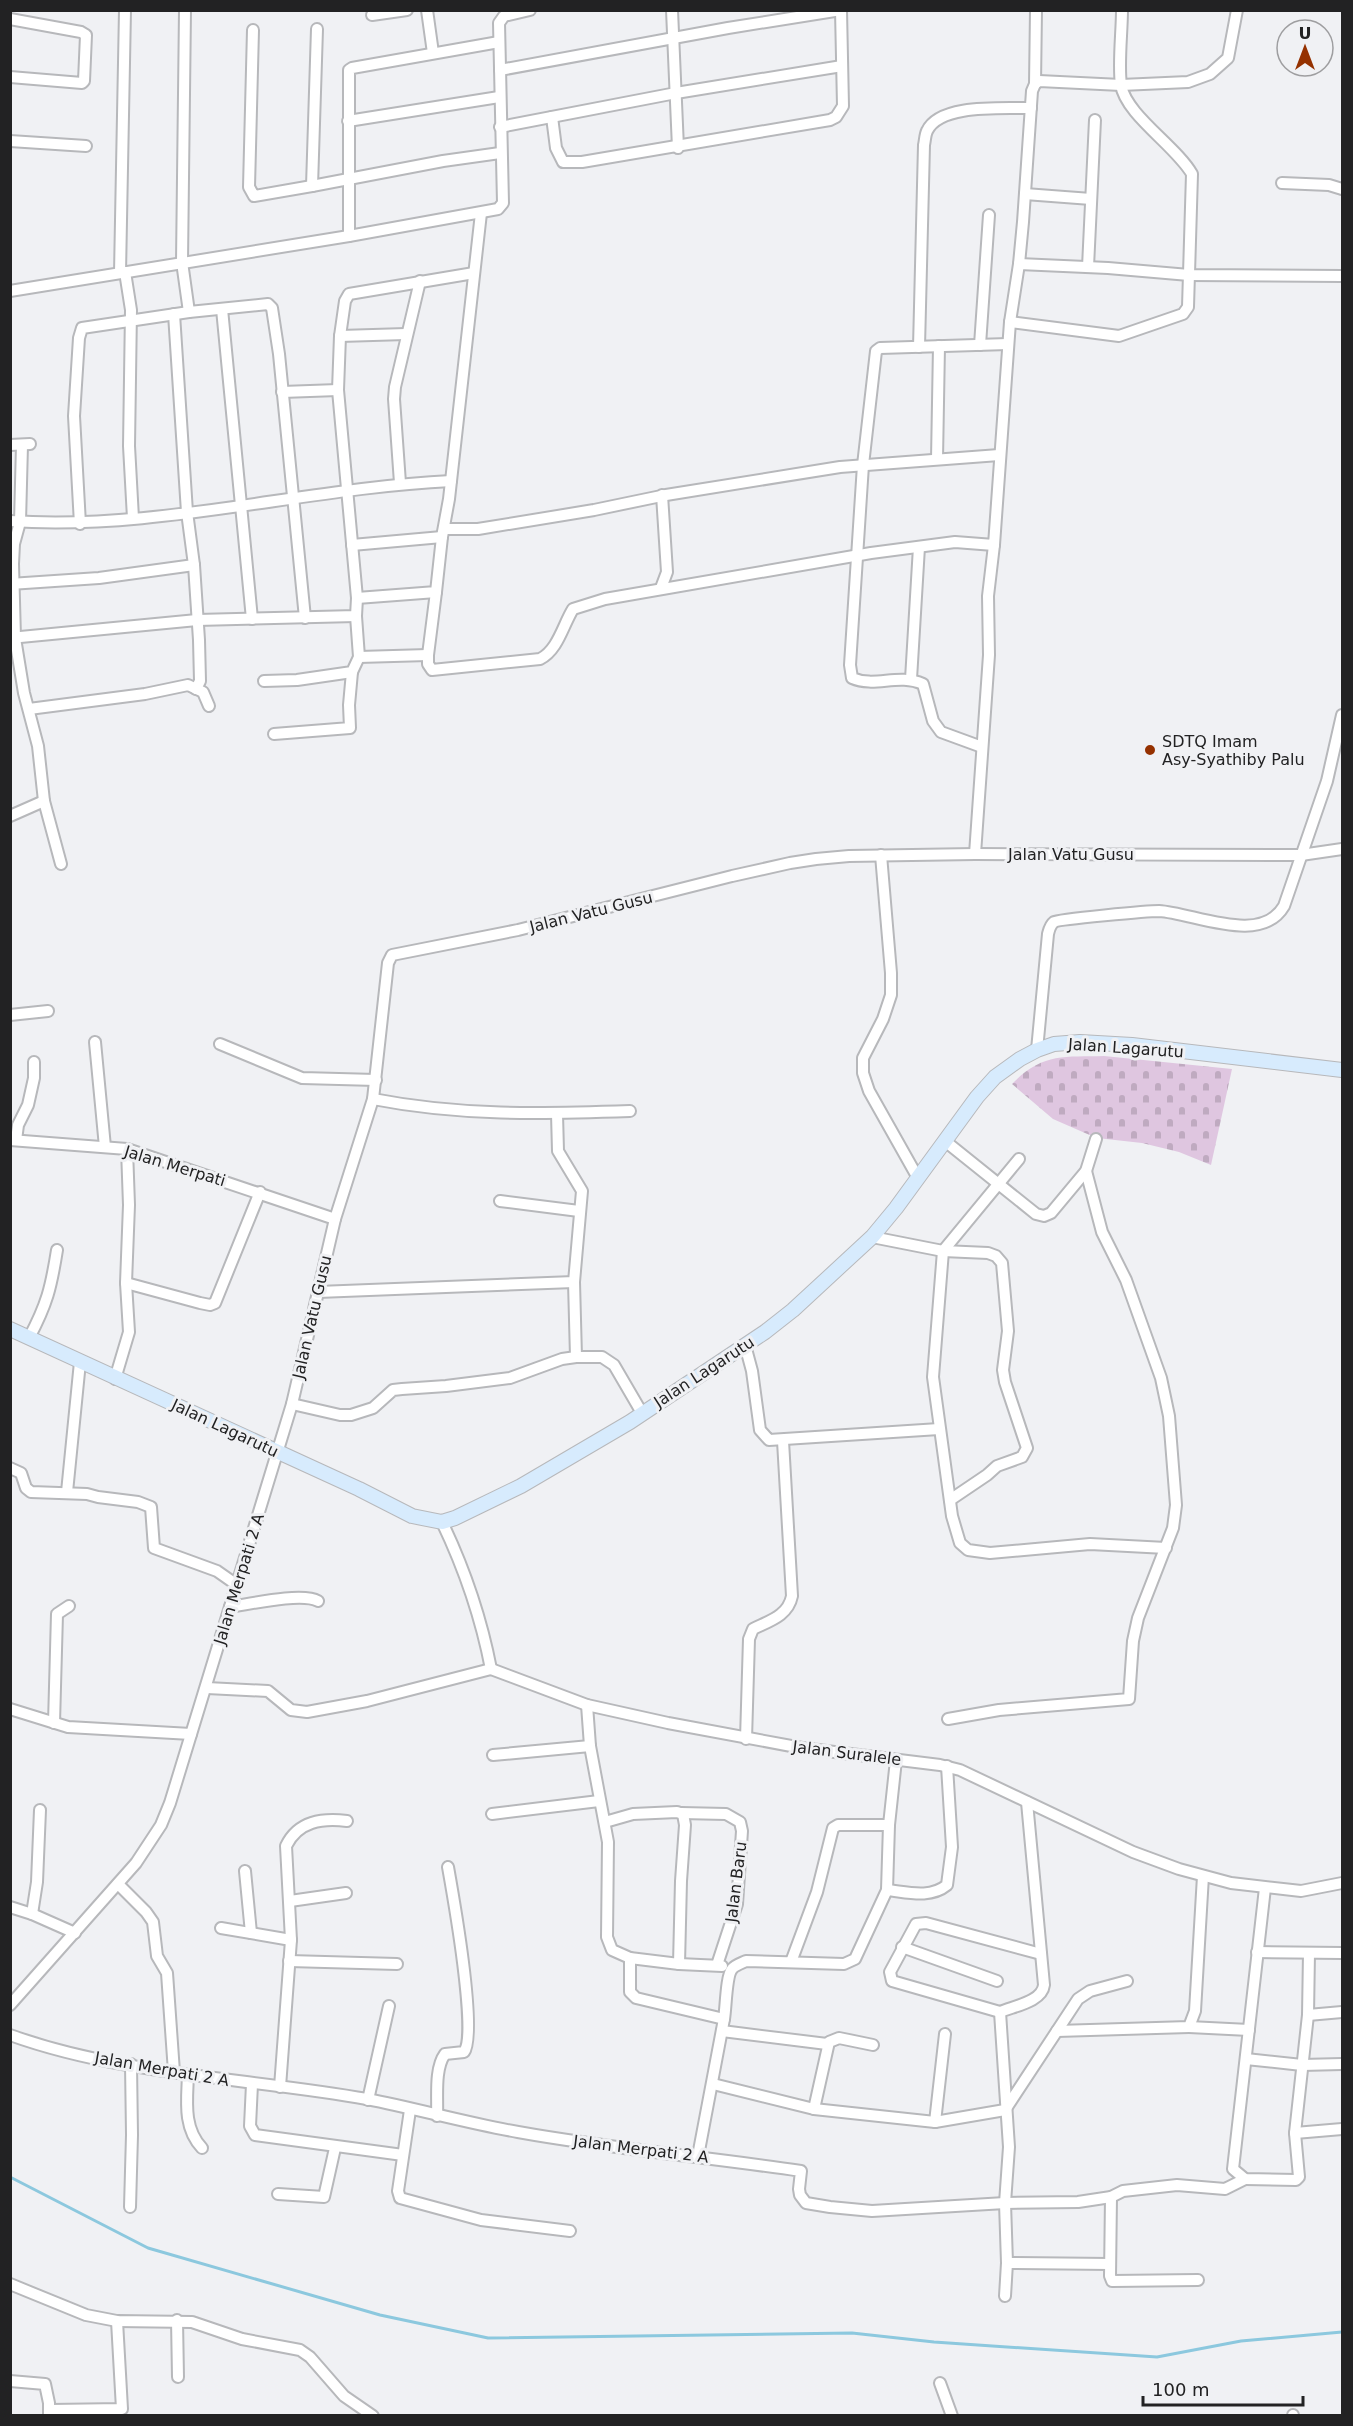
<svg xmlns="http://www.w3.org/2000/svg" width="1353" height="2426" font-family="'DejaVu Sans',sans-serif">
<style>
.cemetery{fill:url(#cemetery-stones)}
.lines{fill:none;stroke-linecap:round;stroke-linejoin:round}
.stream{stroke:#8cc8de;stroke-width:3}
.street-casing{stroke:#b7b8bb;stroke-width:14}
.secondary-casing{stroke:#b7b8bb;stroke-width:16}
.street{stroke:#fff;stroke-width:10}
.secondary{stroke:#d7ebfd;stroke-width:14}
.poi-dot{fill:#953100;stroke:#f0f1f4;stroke-width:2}
.labels{text-anchor:middle;dominant-baseline:central;stroke-width:6;stroke-linejoin:round;paint-order:stroke}
.poi-label{font-size:16px;fill:#222223;stroke:#f0f1f4;text-anchor:start}
.street-label{font-size:16px;fill:#222223;stroke:#f0f1f4}
</style>
<defs>
<pattern id="cemetery-stones" width="16" height="16" patternUnits="userSpaceOnUse" patternTransform="scale(1.5)"><rect width="16" height="16" fill="#dfc6e0"/><path d="M2 7V4a2 2 0 0 1 4 0v3zM10 15v-3a2 2 0 0 1 4 0v3z" fill="#bfaac0"/></pattern>
</defs>
<rect width="100%" height="100%" fill="#f0f1f4"/>
<path class="cemetery" d="M1104,1056L1232,1069L1211,1165L1179,1152L1142,1143L1097,1138L1085,1133L1053,1119L1012,1084C1042,1053 1063,1057 1104,1056Z"/>
<g class="lines">
<path class="stream" d="M10,2177L148,2248L380,2315L488,2338L852,2333L934,2342L1157,2357L1241,2341L1342,2332"/>
<g class="street-casing">
<g id="street">
<path d="M185,10L182,262L189,312"/>
<path d="M427,10L433,53"/>
<path d="M672,10L678,148"/>
<path d="M372,15L407,10"/>
<path d="M10,19L81,32L86,35L84,81L82,83L10,77"/>
<path d="M253,30L249,187L254,196L312,186L317,29"/>
<path d="M500,70L728,28L841,10"/>
<path d="M1035,84L1039,81L1121,85L1188,82L1210,74L1228,58L1237,10"/>
<path d="M552,117L556,148L563,162H582L830,120L836,117L843,106L841,10"/>
<path d="M348,121L499,97"/>
<path d="M500,127L676,93L842,66"/>
<path d="M10,141L86,146"/>
<path d="M1282,183L1329,185L1342,189"/>
<path d="M312,186L443,161L500,153"/>
<path d="M1025,194L1091,199"/>
<path d="M349,236V70L352,68L499,42"/>
<path d="M1019,264L1108,268L1189,275L1342,276"/>
<path d="M1088,267L1095,120"/>
<path d="M125,272L131,310L129,446L133,518"/>
<path d="M120,273L125,10"/>
<path d="M10,291L349,236L498,209L503,203L499,23L504,16L530,10"/>
<path d="M222,309L252,619"/>
<path d="M174,314L187,512L194,565L199,640L200,681L196,689"/>
<path d="M1010,322L1119,336L1183,314L1188,307L1192,174C1176,146 1126,115 1121,85C1118,64 1122,32 1122,10"/>
<path d="M340,336L406,334"/>
<path d="M980,345L989,215"/>
<path d="M919,347L924,145C925,141 925,135 927,131C940,103 1004,109 1031,108"/>
<path d="M282,392L338,390"/>
<path d="M10,445L30,444"/>
<path d="M22,445L20,522L14,544L13,564L15,638L24,693L38,746L44,801L61,864"/>
<path d="M937,459L939,346"/>
<path d="M400,483L394,399L395,387L420,281"/>
<path d="M10,521C158,531 304,488 451,481"/>
<path d="M80,524L74,416L79,338L82,328L189,312L268,304L272,308L279,354L305,618"/>
<path d="M444,529H478L594,510L666,495L840,467L999,455"/>
<path d="M352,545L442,537"/>
<path d="M10,584L99,578L194,565"/>
<path d="M661,588L667,572L662,495"/>
<path d="M436,592L428,655V664L432,670L540,659C558,650 563,625 573,609L605,599L871,553L955,542L994,545L1010,322L1019,264L1023,222L1032,91L1035,84L1036,10"/>
<path d="M357,598L436,592L442,537L449,499L481,213"/>
<path d="M10,638L197,620L356,616L357,598L338,390L340,336L345,301L349,294L474,273"/>
<path d="M359,657L428,655"/>
<path d="M911,679L919,547"/>
<path d="M264,681L297,680L352,672L359,657L356,616"/>
<path d="M29,709L145,694L188,685L203,692L209,706"/>
<path d="M274,734L350,728L349,705L352,672"/>
<path d="M982,747L941,732L933,721L923,684C898,673 875,688 852,678L850,665L863,465L876,351L880,348L1008,344"/>
<path d="M10,816L44,801"/>
<path d="M975,854L989,655L988,596L994,545"/>
<path d="M881,855L891,973V995L883,1019L863,1058V1073L869,1091L918,1178"/>
<path d="M10,1015L48,1011"/>
<path d="M95,1042L105,1147"/>
<path d="M220,1044L302,1078L376,1080"/>
<path d="M1037,1050L1048,934C1049,930 1050,925 1054,922C1059,919 1149,911 1159,911C1194,913 1261,946 1284,906L1327,781L1342,715"/>
<path d="M373,1099C460,1116 541,1114 630,1111"/>
<path d="M10,1140L127,1149L335,1219"/>
<path d="M16,1140L18,1125L28,1105L34,1078V1062"/>
<path d="M945,1141L1036,1214L1044,1216L1051,1213L1086,1171L1096,1139"/>
<path d="M1019,1159L943,1251L933,1377L952,1516L960,1543L968,1550L990,1553L1090,1544L1166,1548"/>
<path d="M500,1201L579,1211"/>
<path d="M872,1237L943,1251L988,1253L996,1256L1002,1263L1008,1331L1003,1370L1005,1382L1027,1448L1022,1457L997,1466L987,1475L950,1500"/>
<path d="M574,1282L576,1357"/>
<path d="M126,1283L200,1303L210,1305L215,1303L260,1192"/>
<path d="M318,1292L574,1282L582,1191L558,1151L557,1114"/>
<path d="M29,1338C47,1304 51,1288 57,1250"/>
<path d="M745,1345L752,1371L760,1430L769,1440L939,1429"/>
<path d="M115,1379L129,1332L126,1283L129,1205L127,1149"/>
<path d="M292,1404L340,1415H351L373,1408L393,1390L402,1389L446,1386L510,1378L562,1359L576,1357H602L614,1365L642,1413"/>
<path d="M10,1468L21,1473L26,1488L31,1492L87,1494L98,1497L138,1502L151,1507L154,1548L217,1571L237,1585"/>
<path d="M67,1492L80,1362"/>
<path d="M442,1522C465,1570 481,1617 491,1669"/>
<path d="M230,1607C250,1604 302,1592 318,1601"/>
<path d="M491,1669L587,1705L668,1723L802,1748L940,1765L960,1770L1133,1852L1179,1869L1231,1883L1301,1891L1342,1883"/>
<path d="M207,1688L268,1691L291,1710L307,1712L367,1701L491,1669"/>
<path d="M587,1705L590,1746L608,1842L607,1937L612,1950L630,1958V1992L636,1998L724,2019L698,2156"/>
<path d="M10,1709L68,1727L191,1734"/>
<path d="M948,1719L999,1710L1129,1699L1133,1641L1138,1618L1173,1528L1176,1505L1169,1416L1161,1378L1126,1280L1102,1232L1086,1171"/>
<path d="M54,1723L57,1614L69,1606"/>
<path d="M746,1739L749,1639L753,1629C769,1621 788,1616 792,1596L783,1441"/>
<path d="M493,1755L590,1746"/>
<path d="M681,1813L726,1814L740,1822L742,1831L737,1904L717,1965"/>
<path d="M492,1814L599,1801"/>
<path d="M605,1822L633,1814L677,1812L683,1814L685,1825L681,1881L679,1964"/>
<path d="M245,1871L251,1933"/>
<path d="M118,1884L146,1912L153,1922L157,1956L167,1973L174,2072"/>
<path d="M1265,1888L1233,2169L1245,2179L1296,2180L1299,2177L1295,2133L1308,2015L1309,1953"/>
<path d="M887,1890C907,1892 930,1899 947,1885L952,1847L947,1766"/>
<path d="M290,1901L346,1893"/>
<path d="M10,1907L32,1914L75,1933"/>
<path d="M32,1914L37,1882L40,1810"/>
<path d="M221,1928L291,1940L280,2087"/>
<path d="M291,1940L286,1846C298,1821 322,1818 347,1821"/>
<path d="M902,1947L997,1981"/>
<path d="M1257,1952L1342,1953"/>
<path d="M630,1958L679,1964L722,1966"/>
<path d="M289,1961L397,1964"/>
<path d="M791,1962L817,1892L833,1828L838,1825H889"/>
<path d="M10,2005L136,1863L161,1825L170,1803L292,1404L335,1219L373,1099L388,963L392,955L518,930L732,876L790,863L816,859L849,856L975,854L1301,855L1342,849"/>
<path d="M1000,2012L892,1981L890,1972L916,1924L926,1923L1041,1954"/>
<path d="M1308,2015L1342,2012"/>
<path d="M724,2019C726,2008 726,1976 732,1969C735,1965 742,1963 746,1961L844,1964L855,1959L887,1890L889,1825L896,1760"/>
<path d="M1189,2027L1249,2030"/>
<path d="M722,2031L827,2044"/>
<path d="M1057,2031L1189,2027L1195,2011L1203,1876"/>
<path d="M10,2035C124,2076 250,2078 367,2099C418,2109 467,2123 518,2132C612,2149 707,2157 801,2171L799,2189L800,2195L806,2203L830,2207L872,2211L1005,2203L1078,2202L1111,2197L1123,2191L1177,2185L1225,2189L1245,2179"/>
<path d="M1246,2059L1302,2065L1342,2064"/>
<path d="M188,2075C187,2101 183,2128 202,2148"/>
<path d="M252,2084L250,2126L255,2135L403,2155"/>
<path d="M713,2084L814,2109L935,2122L1005,2110L1078,1999L1090,1991L1127,1981"/>
<path d="M368,2100L389,2006"/>
<path d="M814,2109L829,2042L839,2038L873,2045"/>
<path d="M410,2110L398,2191L400,2198L481,2220L570,2231"/>
<path d="M437,2116C438,2098 434,2069 445,2054L464,2052C478,2034 453,1895 448,1867"/>
<path d="M935,2122L945,2034"/>
<path d="M1295,2133L1342,2129"/>
<path d="M278,2194L324,2197L335,2148"/>
<path d="M1111,2197L1110,2276L1112,2281L1198,2280"/>
<path d="M130,2207L132,2135L131,2064"/>
<path d="M1007,2263L1110,2264"/>
<path d="M10,2284L86,2315L117,2321L192,2322L242,2339L300,2350L310,2357L344,2396L373,2416"/>
<path d="M1005,2296L1007,2263L1005,2203L1009,2147L1000,2012C1014,2006 1042,2002 1044,1985L1027,1802"/>
<path d="M177,2320L178,2377"/>
<path d="M10,2381L45,2384L49,2403V2416"/>
<path d="M940,2383L952,2416"/>
<path d="M50,2410L122,2409L117,2321"/>
<path d="M1293,2415V2416"/>
</g>
</g>
<g class="secondary-casing">
<path id="secondary" d="M10,1329L359,1489L412,1516L442,1522L455,1518L521,1486L630,1422L765,1332L793,1310L872,1237L896,1208L977,1097L995,1077L1020,1059L1037,1050L1054,1044L1080,1042L1132,1045L1342,1070"/>
</g>
<use href="#street" class="street"/>
<use href="#secondary" class="secondary"/>
</g>
<circle class="poi-dot" cx="1150" cy="750" r="6"/>
<g class="labels">
<g class="poi-label">
<text x="1162" y="741">SDTQ Imam<tspan x="1162" dy="18">Asy-Syathiby Palu</tspan></text>
</g>
<g class="street-label">
<text x="1071" y="854">Jalan Vatu Gusu</text>
<text transform="translate(591 912) rotate(-14)">Jalan Vatu Gusu</text>
<text transform="translate(1126 1048) rotate(4)">Jalan Lagarutu</text>
<text transform="translate(175 1166) rotate(17)">Jalan Merpati</text>
<text transform="translate(312 1317) rotate(-77)">Jalan Vatu Gusu</text>
<text transform="translate(704 1372) rotate(-33)">Jalan Lagarutu</text>
<text transform="translate(225 1428) rotate(25)">Jalan Lagarutu</text>
<text transform="translate(239 1579) rotate(-73)">Jalan Merpati 2 A</text>
<text transform="translate(847 1753) rotate(7)">Jalan Suralele</text>
<text transform="translate(736 1882) rotate(-83)">Jalan Baru</text>
<text transform="translate(162 2069) rotate(10)">Jalan Merpati 2 A</text>
<text transform="translate(641 2149) rotate(7)">Jalan Merpati 2 A</text>
</g>
</g>
<rect width="1353" height="2426" fill="none" stroke="#222223" stroke-width="24"/>
<g transform="translate(1305 48)"><circle r="28" fill="#f0f1f4" stroke="#9e9ea0" stroke-width="1.5"/>
<path d="M0-4.5L10 22L0 15L-10 22Z" fill="#953100"/>
<text y="-9" font-size="16" font-weight="bold" text-anchor="middle" fill="#222223">U</text>
</g>
<path d="M1143 2396v9h160v-9" fill="none" stroke="#222223" stroke-width="3"/>
<text x="1152" y="2396" font-size="18" fill="#222223" stroke="#f0f1f4" stroke-width="4.5" paint-order="stroke">100 m</text>
</svg>
